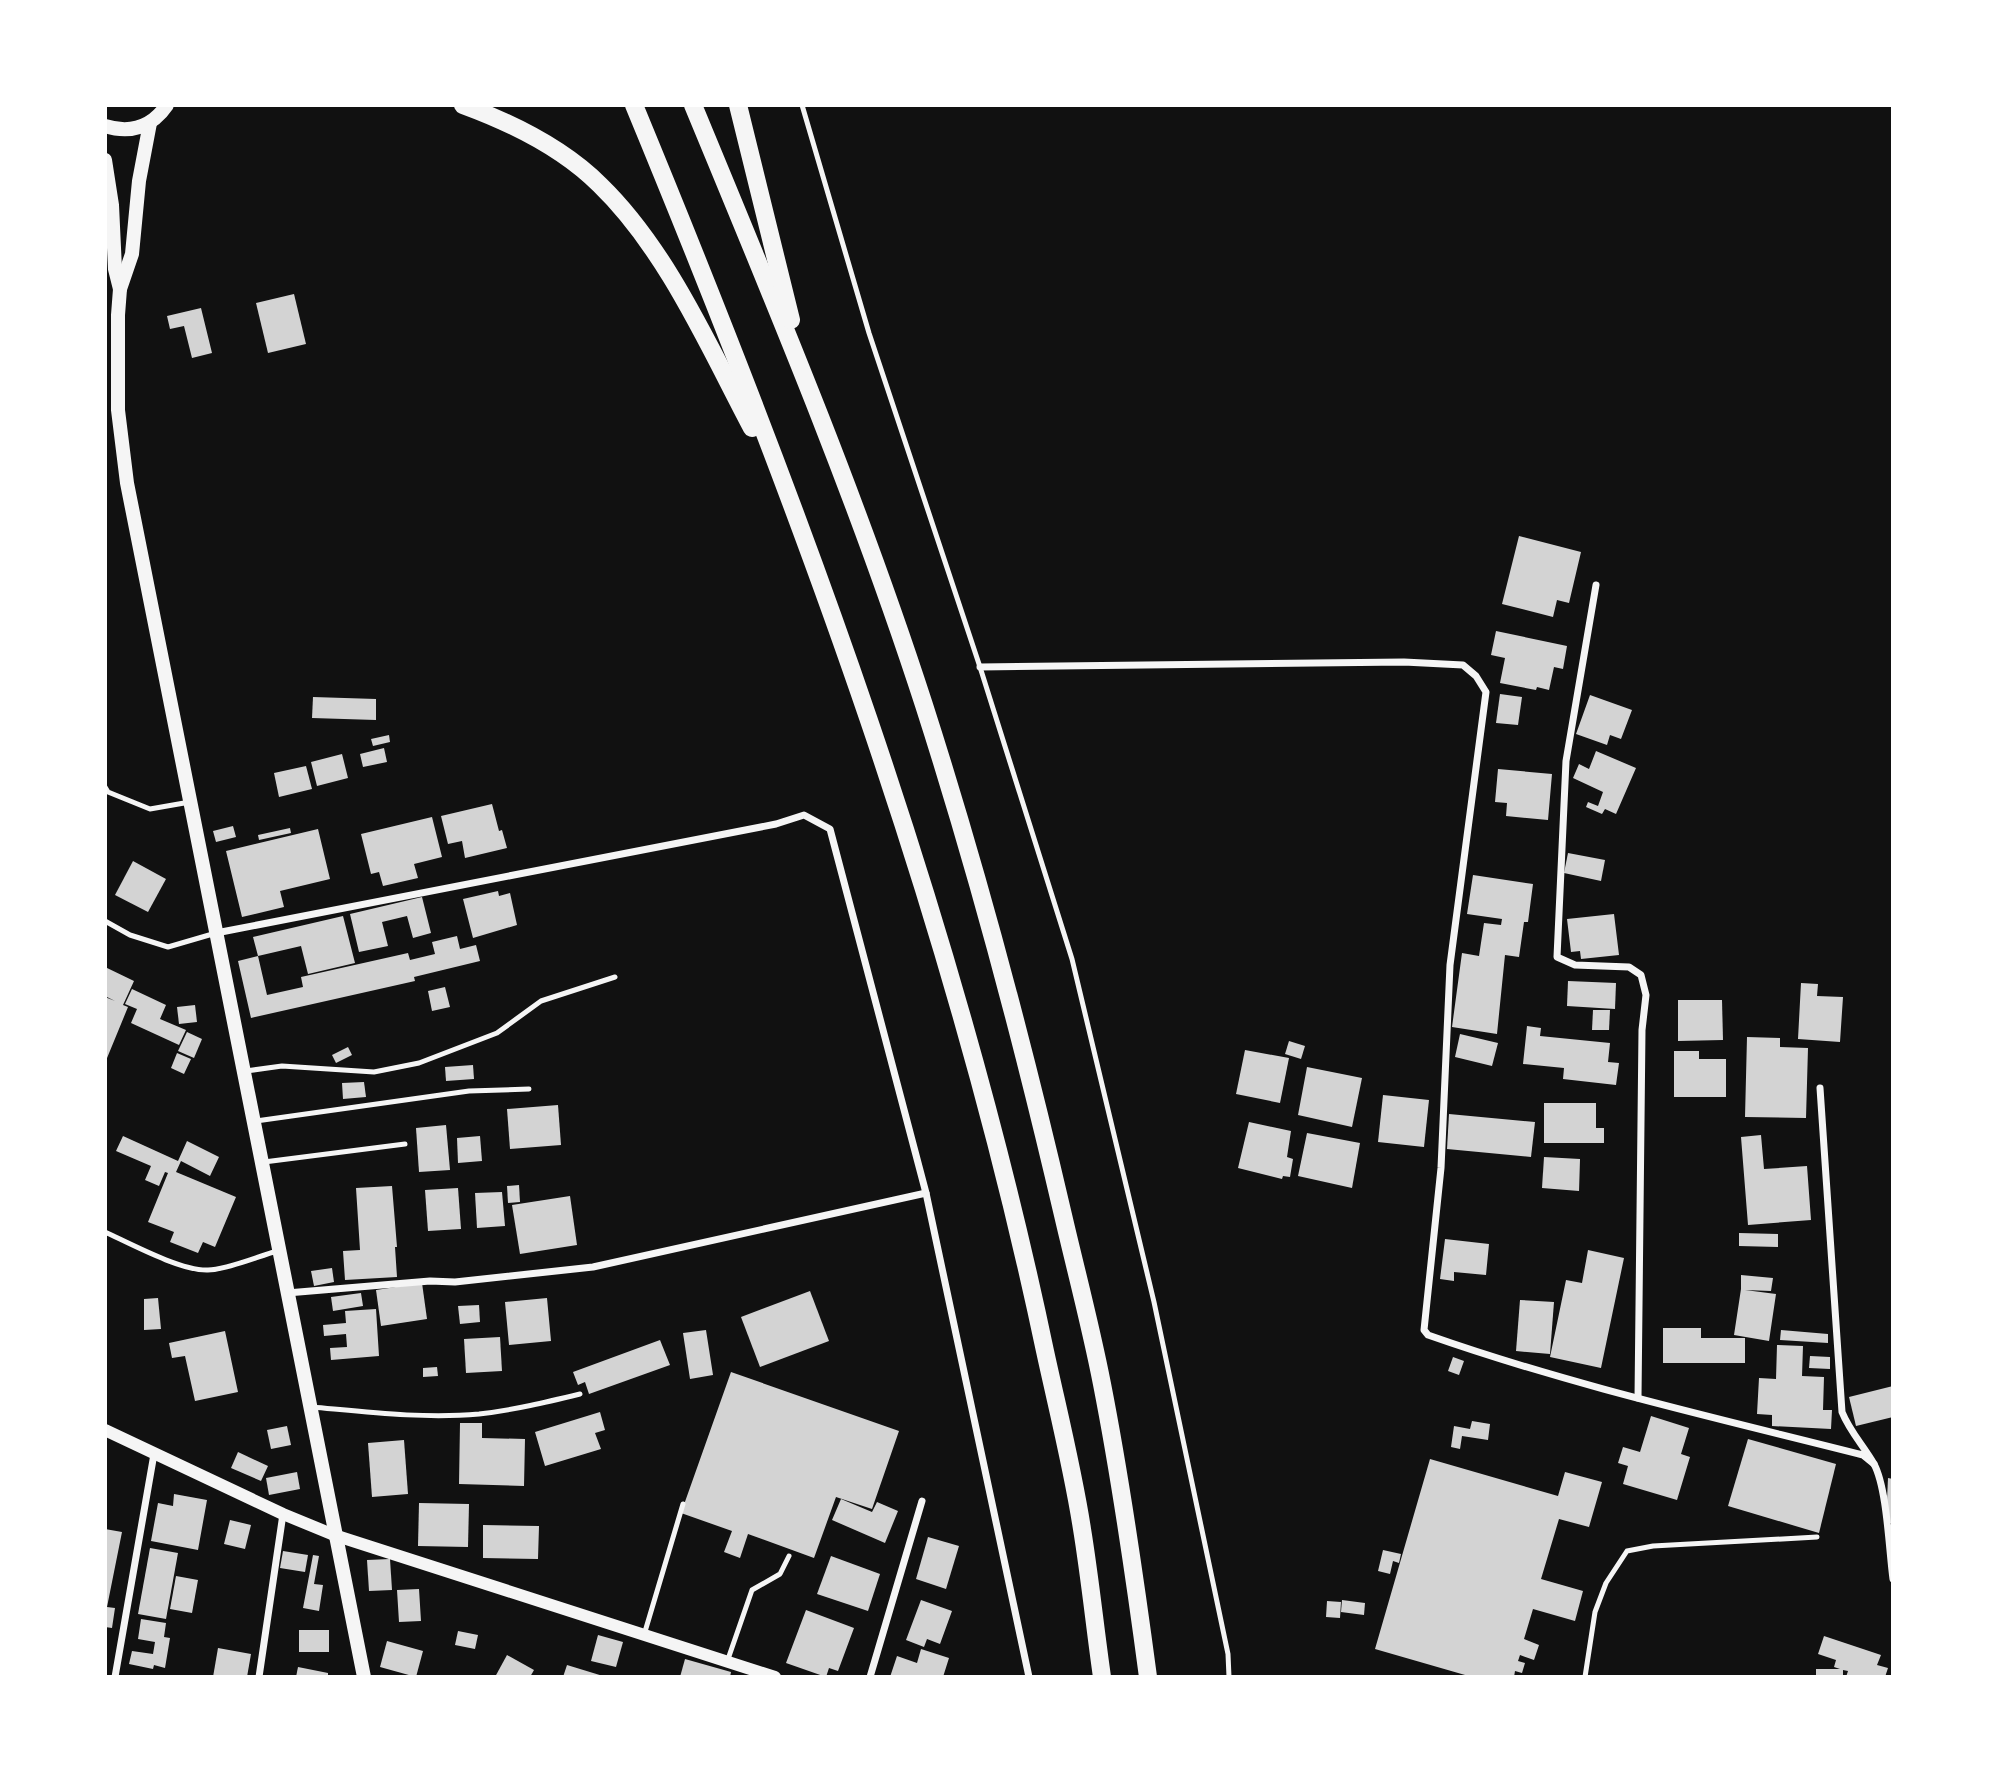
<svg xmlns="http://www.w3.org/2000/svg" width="1998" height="1782" font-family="Quicksand,sans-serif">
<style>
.building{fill:#d3d3d3}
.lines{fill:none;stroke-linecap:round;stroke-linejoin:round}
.service{stroke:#f5f5f5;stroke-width:5}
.minor{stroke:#f5f5f5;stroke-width:7}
.tertiary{stroke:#f5f5f5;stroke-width:12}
.secondary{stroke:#f5f5f5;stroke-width:14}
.motorway{stroke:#f5f5f5;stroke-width:18}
</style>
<rect width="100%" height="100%" fill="#111"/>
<g class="building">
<path d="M294,294L306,344L268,353L256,303Z"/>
<path d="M201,308L212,353L192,358L184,326L170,329L167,316Z"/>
<path d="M1519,536L1581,552L1569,603L1557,600L1553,617L1502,604Z"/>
<path d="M1496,631L1567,646L1563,669L1554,667L1549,690L1537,687L1536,690L1500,683L1505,658L1491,655Z"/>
<path d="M1500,694L1522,697L1518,725L1496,723Z"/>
<path d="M1590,695L1632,710L1621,739L1610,735L1607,745L1576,734Z"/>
<path d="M313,697L376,699V720L312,718Z"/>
<path d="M389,735L390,742L373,746L371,739Z"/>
<path d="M384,748L387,762L363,767L360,754Z"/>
<path d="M1596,751L1636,768L1616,814L1605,809L1602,814L1586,807L1588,802L1598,806L1603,792L1573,778L1579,764L1589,769Z"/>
<path d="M342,754L348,778L317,786L311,762Z"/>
<path d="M306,766L312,789L279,797L274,773Z"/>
<path d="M1498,769L1552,774L1548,820L1506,816L1507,803L1495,802Z"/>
<path d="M492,804L499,831L502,830L507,848L465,858L462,841L448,844L441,816Z"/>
<path d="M432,817L442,857L414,864L418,878L383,886L379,872L371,874L361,834Z"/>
<path d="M233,826L236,837L216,842L213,831Z"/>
<path d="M290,828L291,833L259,840L258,835Z"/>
<path d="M318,829L330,879L280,891L284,907L242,917L226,851Z"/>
<path d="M1568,853L1605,860L1601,881L1564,873Z"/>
<path d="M133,861L166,879L148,912L115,895Z"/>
<path d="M1473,875L1533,884L1528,922H1524L1519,957L1505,955L1497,1034L1452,1027L1462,953L1479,956L1484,923L1501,925L1502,919L1467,914Z"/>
<path d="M498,891L499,896L510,893L517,925L473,938L463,899Z"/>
<path d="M422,897L431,933L413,938L407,916L382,922L388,946L359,952L350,914Z"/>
<path d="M1614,914L1619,955L1581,959L1580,951L1571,952L1567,919Z"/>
<path d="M343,916L355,963L308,974L301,946L258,956L253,937Z"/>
<path d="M457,936L460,949L476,945L480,961L414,977L415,981L251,1018L238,961L258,956L267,995L303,987L301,977L408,953L410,960L435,954L432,942Z"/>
<path d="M105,967L134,981L123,1005L128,1007L105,1063V997L115,1001L105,996Z"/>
<path d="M1568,981L1616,983L1615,1009L1567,1006Z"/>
<path d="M1801,983L1818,984L1817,996L1843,997L1840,1042L1798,1039Z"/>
<path d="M445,987L450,1007L432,1011L428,991Z"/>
<path d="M132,989L166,1005L160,1019L186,1030L179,1045L131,1023L137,1009L125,1004Z"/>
<path d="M1678,1000H1722L1723,1040L1678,1041Z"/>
<path d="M195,1005L197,1022L179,1024L177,1007Z"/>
<path d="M1593,1010H1610L1609,1030H1592Z"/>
<path d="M1527,1026L1541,1028L1540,1036L1610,1043L1608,1062L1619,1063L1616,1085L1563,1079L1564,1068L1523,1064Z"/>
<path d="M187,1032L202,1039L194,1058L178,1051Z"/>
<path d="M1460,1034L1498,1043L1492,1066L1455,1057Z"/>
<path d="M1747,1037L1780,1038V1047L1808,1048L1806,1118L1745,1117Z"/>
<path d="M1289,1041L1305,1046L1301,1059L1285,1054Z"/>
<path d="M348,1047L352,1055L336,1063L332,1055Z"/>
<path d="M1245,1050L1289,1058L1280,1103L1236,1094Z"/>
<path d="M1674,1051H1699V1059H1726V1097H1674Z"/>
<path d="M177,1053L191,1059L184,1074L171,1068Z"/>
<path d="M473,1065L474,1079L446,1081L445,1067Z"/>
<path d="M1307,1067L1362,1078L1352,1127L1298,1115Z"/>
<path d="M364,1082L366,1097L343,1099L342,1083Z"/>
<path d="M1383,1095L1429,1100L1424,1147L1378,1142Z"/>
<path d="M1544,1103H1596V1128H1604V1143H1544Z"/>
<path d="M558,1105L561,1145L510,1149L507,1109Z"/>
<path d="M1449,1114L1535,1122L1531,1157L1447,1149Z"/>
<path d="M1249,1122L1291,1131L1287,1157L1293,1159L1290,1177L1283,1176L1282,1179L1238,1168Z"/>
<path d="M446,1125L450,1170L419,1172L416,1128Z"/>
<path d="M1307,1133L1360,1143L1352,1188L1298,1176Z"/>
<path d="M1761,1135L1764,1169L1807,1166L1811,1220L1748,1225L1741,1137Z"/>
<path d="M123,1136L178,1161L187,1141L219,1157L210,1176L181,1161L176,1172L236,1197L215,1247L203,1242L198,1253L170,1242L174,1232L148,1222L168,1173L165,1172L159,1186L145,1180L151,1166L116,1151Z"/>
<path d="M480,1136L482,1161L458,1163L457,1138Z"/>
<path d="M1544,1157L1580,1159L1579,1191L1542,1188Z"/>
<path d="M519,1185L520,1202L508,1203L507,1186Z"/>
<path d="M392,1186L397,1247H395L397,1277L345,1280L343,1251L360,1250L356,1188Z"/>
<path d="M458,1188L461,1229L428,1231L425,1190Z"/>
<path d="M502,1192L505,1226L477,1228L475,1193Z"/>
<path d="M570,1196L577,1245L520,1254L512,1205Z"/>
<path d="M1739,1233L1778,1234V1247L1739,1246Z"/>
<path d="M1445,1239L1489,1244L1486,1275L1454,1272V1281L1440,1279Z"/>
<path d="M1588,1250L1624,1258L1601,1368L1550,1357L1566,1280L1582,1283Z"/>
<path d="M332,1268L334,1282L314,1286L311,1271Z"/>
<path d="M1741,1275L1773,1278L1771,1291L1745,1290L1776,1294L1769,1341L1734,1335L1741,1289Z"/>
<path d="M422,1283L427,1319L381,1326L376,1290Z"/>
<path d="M810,1291L829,1341L760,1367L741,1317Z"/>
<path d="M361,1293L363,1306L333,1311L331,1297Z"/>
<path d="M158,1298L161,1329L144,1330V1299Z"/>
<path d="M547,1298L551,1341L509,1345L505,1302Z"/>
<path d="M1520,1300L1554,1302L1550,1354L1516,1351Z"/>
<path d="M479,1305L480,1322L460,1324L458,1306Z"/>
<path d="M376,1309L379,1356L331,1360L330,1348L347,1347L346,1334L324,1336L323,1325L346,1323L345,1311Z"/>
<path d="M1663,1328H1701V1338H1745V1363H1663Z"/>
<path d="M706,1330L713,1375L690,1379L683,1333Z"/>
<path d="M1781,1330L1828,1334V1343L1780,1340Z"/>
<path d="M225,1331L238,1392L195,1401L185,1356L172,1358L169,1343Z"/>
<path d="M500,1337L502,1371L466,1373L464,1339Z"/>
<path d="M660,1340L670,1365L589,1394L585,1382L578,1385L573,1372Z"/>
<path d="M1777,1345L1803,1346L1802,1376L1824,1377L1823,1410H1832L1831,1429L1772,1426V1415L1757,1414L1759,1378L1776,1379Z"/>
<path d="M1810,1356L1830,1357V1369L1809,1368Z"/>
<path d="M1453,1357L1464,1361L1459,1375L1448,1371Z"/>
<path d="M437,1367L438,1376L423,1377V1368Z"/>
<path d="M731,1372L899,1431L872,1509L836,1497L814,1558L748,1534L740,1558L724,1552L732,1531L681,1513Z"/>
<path d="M1893,1386V1417L1856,1426L1849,1397Z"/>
<path d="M600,1412L605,1430L595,1433L601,1449L545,1466L535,1432Z"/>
<path d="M1651,1416L1689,1428L1681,1454L1690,1457L1677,1500L1623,1484L1628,1466L1618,1463L1623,1447L1640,1452Z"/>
<path d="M1472,1421L1490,1424L1488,1440L1462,1436L1460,1449L1451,1447L1454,1426L1470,1429Z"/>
<path d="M460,1423H482V1438L525,1439L524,1486L459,1484Z"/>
<path d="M287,1426L291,1445L271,1449L267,1430Z"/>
<path d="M1748,1439L1836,1464L1819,1533L1728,1506Z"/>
<path d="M404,1440L408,1494L372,1497L368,1443Z"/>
<path d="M238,1452L268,1466L261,1481L231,1468Z"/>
<path d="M1430,1459L1558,1496L1565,1472L1602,1482L1589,1527L1559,1519L1541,1579L1583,1591L1575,1621L1533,1609L1524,1639L1539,1645L1534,1660L1520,1655L1518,1661L1525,1663L1522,1673L1515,1671L1514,1677H1472L1375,1649Z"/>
<path d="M297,1472L300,1489L269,1495L266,1478Z"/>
<path d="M1888,1478L1893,1479V1523H1886Z"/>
<path d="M174,1494L207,1500L198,1550L151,1541L158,1503L173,1506Z"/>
<path d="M841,1499L872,1512L877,1502L898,1511L885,1543L832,1520Z"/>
<path d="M419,1503L469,1504L468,1547L418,1546Z"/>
<path d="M230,1520L251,1525L245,1549L224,1544Z"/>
<path d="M483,1525L539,1526L538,1559L483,1558Z"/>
<path d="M105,1529L122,1532L107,1607L115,1608L112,1628L105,1627Z"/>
<path d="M928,1537L959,1546L946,1589L916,1579Z"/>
<path d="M150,1548L178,1553L166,1619L138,1614Z"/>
<path d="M1383,1550L1401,1554L1399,1563L1393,1561L1390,1574L1378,1571Z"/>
<path d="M283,1551L308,1555L305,1572L280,1568Z"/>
<path d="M313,1555L319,1556L314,1584L323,1585L319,1611L303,1608Z"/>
<path d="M831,1556L880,1574L868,1611L817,1594Z"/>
<path d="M390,1559L392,1590L369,1591L367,1560Z"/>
<path d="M176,1576L198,1580L192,1613L170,1609Z"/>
<path d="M419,1589L421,1621L399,1622L397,1590Z"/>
<path d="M921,1600L952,1611L940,1644L927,1639L924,1647L906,1640Z"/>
<path d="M1342,1600L1365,1603L1364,1615L1341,1612Z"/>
<path d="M1327,1601L1341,1602L1340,1618L1326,1617Z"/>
<path d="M806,1610L854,1628L838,1671L829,1668L826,1677L786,1663Z"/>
<path d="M141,1619L166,1623L164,1637L170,1638L165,1668L154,1665L153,1669L129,1664L132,1651L153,1654L155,1642L138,1639Z"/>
<rect x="299" y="1630" width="30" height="22"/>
<path d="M458,1631L478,1635L475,1649L455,1645Z"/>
<path d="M598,1635L623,1642L616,1667L591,1661Z"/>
<path d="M1824,1636L1881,1655L1877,1665L1888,1668L1885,1677H1846L1848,1671L1843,1670V1677H1816V1669H1840L1834,1667L1836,1660L1818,1654Z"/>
<path d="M387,1641L423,1651L416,1677L380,1667Z"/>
<path d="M218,1648L251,1654L247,1677H213Z"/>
<path d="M921,1649L949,1658L943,1677H890L897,1656L917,1663Z"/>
<path d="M507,1655L534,1670L530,1677H495Z"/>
<path d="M685,1659L731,1672L730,1677H680Z"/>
<path d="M567,1665L603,1676V1677H563Z"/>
<path d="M298,1667L328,1673V1677H296Z"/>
</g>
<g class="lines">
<g class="service">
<path d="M802,105L869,333L980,667L1072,959L1154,1302L1228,1654L1229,1677"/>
<path d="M105,787L108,792L150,809L190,802"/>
<path d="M105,921L130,935L168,947L216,933"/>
<path d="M246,1071L282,1066L374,1072L419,1063L497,1033L541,1001L615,977"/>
<path d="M256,1121L469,1091L529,1089"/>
<path d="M264,1162L405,1144"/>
<path d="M105,1232C131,1244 181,1271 208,1270C226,1270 259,1256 277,1251"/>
<path d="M312,1407C367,1412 424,1419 479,1414C514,1410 547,1402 580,1394"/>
<path d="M644,1635L683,1504"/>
<path d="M727,1662L752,1590L780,1574L789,1556"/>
<path d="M1585,1677L1595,1612L1606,1583L1627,1551L1653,1546L1817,1537"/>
</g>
<g class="minor">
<path d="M1596,585L1566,761L1557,957L1575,965L1629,967L1641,975L1646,995L1642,1030L1638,1398"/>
<path d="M980,667L1404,662L1463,665L1476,676L1486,692L1450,965L1441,1168L1424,1330L1428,1335C1570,1385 1717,1418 1863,1455L1874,1464"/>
<path d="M216,933L776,824L804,815L830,829L926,1193L1029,1677"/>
<path d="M1820,1088L1842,1412C1850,1432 1864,1446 1874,1464C1887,1488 1889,1550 1893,1579"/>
<path d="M287,1293L430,1281L455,1282L593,1267L926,1193"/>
<path d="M115,1677L154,1454"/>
<path d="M259,1677L283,1514"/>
<path d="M870,1677L922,1501"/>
</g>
<path class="tertiary" d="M105,1430L283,1514L334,1535L775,1677"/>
<g class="secondary">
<path d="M150,123L139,181L132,254L120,289L118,315V410L127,483L364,1677"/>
<path d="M105,126C131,134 152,127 167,105"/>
<path d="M105,160L112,205L115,269L120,289"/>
</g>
<g class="motorway">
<path d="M463,105C512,123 563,148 600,185C667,250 709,347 752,428"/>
<path d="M634,105C801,509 955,922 1045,1351C1058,1411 1073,1470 1082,1529C1090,1578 1095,1628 1102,1677"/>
<path d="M693,105C775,303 858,501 924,705C978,873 1023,1043 1063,1215C1076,1271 1091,1327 1102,1384C1121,1481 1135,1579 1148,1677"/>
<path d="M738,105L791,320"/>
</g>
</g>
<rect width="1998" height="1782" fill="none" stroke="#ffffff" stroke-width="214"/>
</svg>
